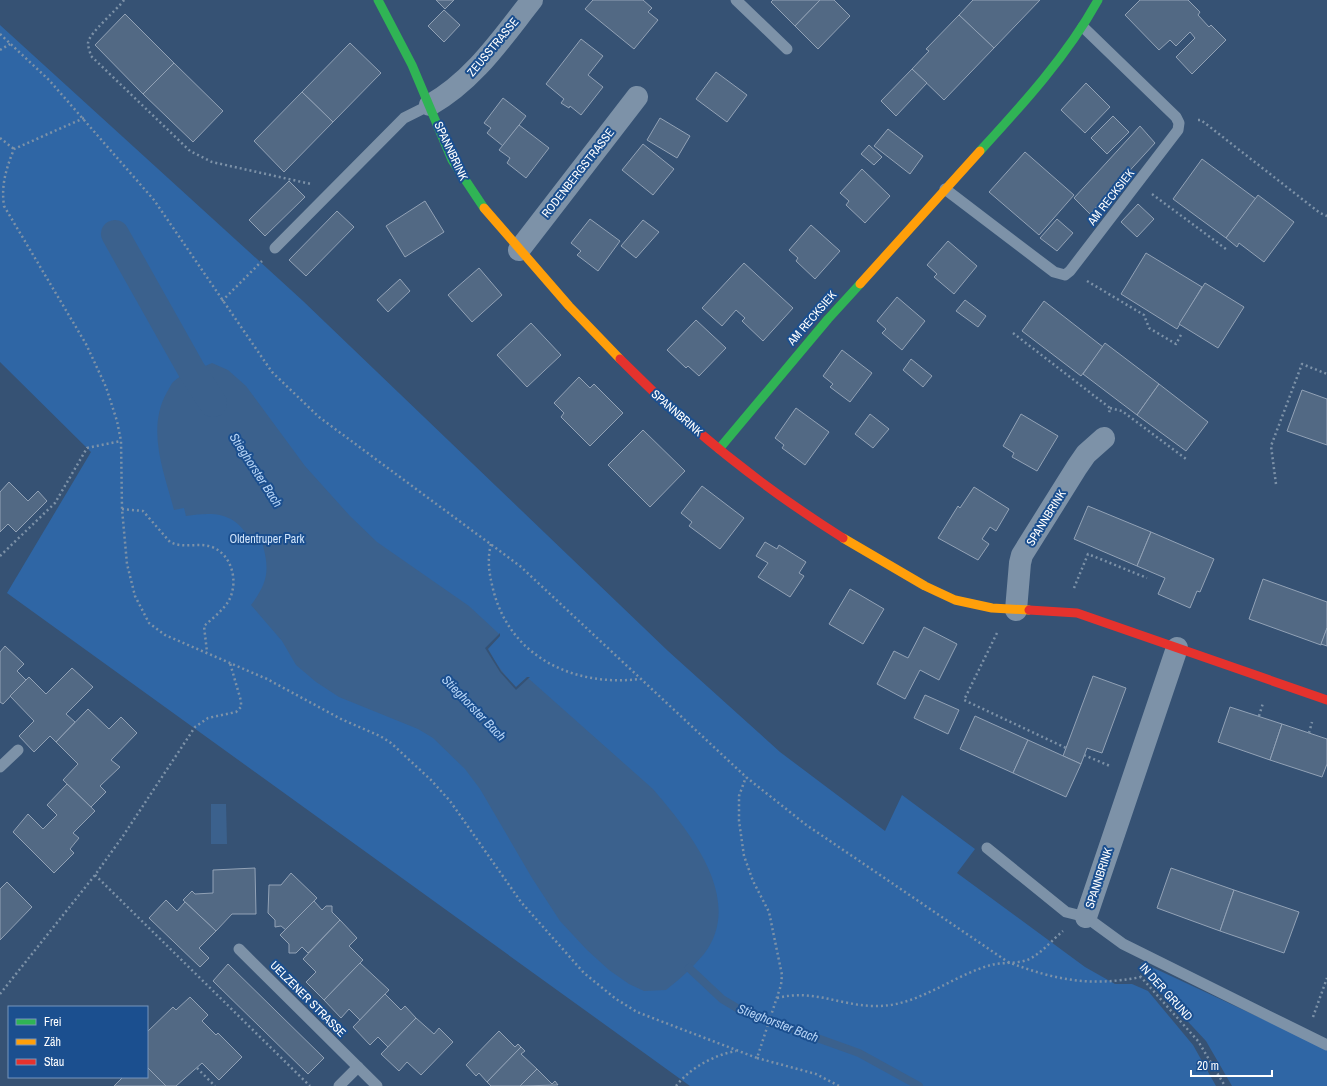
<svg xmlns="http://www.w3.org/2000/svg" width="1327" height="1086" font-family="'Archivo Narrow',sans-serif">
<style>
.green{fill:#2f66a5}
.water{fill:#3b618d}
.pier{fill:#365274}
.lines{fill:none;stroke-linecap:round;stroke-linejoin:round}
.stream{stroke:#3b618d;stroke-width:8}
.canal{stroke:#3b618d;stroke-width:28}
.building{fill:#526984;stroke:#92a2b6}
.path{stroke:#7d92a8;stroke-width:2.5;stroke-dasharray:2 3;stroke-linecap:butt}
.lane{stroke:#7d92a8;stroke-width:11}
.street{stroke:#7d92a8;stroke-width:22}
.fast{stroke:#30b455;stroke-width:9}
.slow{stroke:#ff9f0a;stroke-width:9}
.jam{stroke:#e5322d;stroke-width:9}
.labels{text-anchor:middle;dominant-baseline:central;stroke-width:4;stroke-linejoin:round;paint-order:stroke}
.street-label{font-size:12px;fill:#fff;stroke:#1b4f8f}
.park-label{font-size:12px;fill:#cfe3fa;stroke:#1b4f8f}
.water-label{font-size:13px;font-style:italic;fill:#b5d3f5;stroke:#1b4f8f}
</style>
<rect width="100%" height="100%" fill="#365274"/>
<g class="green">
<path d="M0,25L303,301L668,651L780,752L885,831L902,795L975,849L957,873L1085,967L1115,984H1132L1148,991L1193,1045L1216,1086H690L7,593L91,452L0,362Z"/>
<path d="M1141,962L1327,1049V1086H1232L1206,1041L1167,999Z"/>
</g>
<g class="water">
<path d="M212,363L228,370L246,386L305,466L350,516L377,542L469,606L496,631L499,634L485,648L516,690L528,678L653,789C688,830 746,899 704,954C693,967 679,980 666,990L644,991L629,984L609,970L587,950L560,921L532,878L480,789L465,769L433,738L418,729L339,697L316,682L296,665L282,641L251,605C268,582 270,570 262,542L254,546C237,514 220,511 186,516L184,508L174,510C164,472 146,429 167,392C169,389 171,384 173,382C184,372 199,369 212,363Z"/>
<path d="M211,804H226L227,844H211Z"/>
</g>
<path class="pier" d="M500,633V636L488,649L501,671L516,687L527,677H530L516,690L500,672L485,648Z"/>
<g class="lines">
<path class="stream" d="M689,968L722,999L742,1011L859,1053L919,1086"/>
<path class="canal" d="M115,234L192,371L213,403"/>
</g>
<g class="building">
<path d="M436,0H454L445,9Z"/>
<path d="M593,0H643L652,8L648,12L658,20L634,49L585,9Z"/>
<path d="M773,0H820L795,26L771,2Z"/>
<path d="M820,0H834L850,16L818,49L795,26Z"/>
<path d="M973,0H1040L994,48L959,15Z"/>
<path d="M1140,0H1188L1200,12L1198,15L1209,27L1211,25L1226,40L1192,74L1176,57L1195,38L1190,32L1176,46L1170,40L1159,50L1125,15Z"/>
<path d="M444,10L460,25L444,42L428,26Z"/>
<path d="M125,14L174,63L143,94L95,45Z"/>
<path d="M959,15L994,48L944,100L912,69L929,51L926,49Z"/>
<path d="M581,39L603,56L588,75L603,87L581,115L570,106L569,108L561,103L564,99L546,84Z"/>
<path d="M350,43L381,73L333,122L302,92Z"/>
<path d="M174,63L223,111L193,142L143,94Z"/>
<path d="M912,69L927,83L896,116L881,101Z"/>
<path d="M716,72L747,95L727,122L696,99Z"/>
<path d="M1086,83L1110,107L1085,133L1061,110Z"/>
<path d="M302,92L333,122L284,172L254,141Z"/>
<path d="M503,98L526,116L503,146L487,133L491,128L484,123Z"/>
<path d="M1113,116L1129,132L1107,154L1091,138Z"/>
<path d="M660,118L690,136L677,158L647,140Z"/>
<path d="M519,125L549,148L526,178L507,163L510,158L499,150Z"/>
<path d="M1140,126L1155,143L1090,214L1074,198Z"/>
<path d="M888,129L923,156L910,174L874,146Z"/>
<path d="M643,144L674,169L653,195L622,170Z"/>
<path d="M869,145L882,157L874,165L861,154Z"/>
<path d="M1025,152L1074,195L1039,235L989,192Z"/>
<path d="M1202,159L1256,199L1226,238L1173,199Z"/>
<path d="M862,169L890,196L865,223L846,205L849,201L840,193Z"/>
<path d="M289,181L305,197L265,236L249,220Z"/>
<path d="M1258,195L1294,222L1264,262L1239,243L1237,247L1226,238Z"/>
<path d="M425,201L444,232L405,257L386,226Z"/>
<path d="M1138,204L1154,219L1137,237L1121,222Z"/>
<path d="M337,211L354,227L306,276L289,260Z"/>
<path d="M590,219L620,241L598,271L577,255L581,251L571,243Z"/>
<path d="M1057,219L1073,233L1057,251L1040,238Z"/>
<path d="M643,220L659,232L636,258L621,246Z"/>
<path d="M811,225L840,251L815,279L796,261L798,258L789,250Z"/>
<path d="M948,241L977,266L954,294L934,277L937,274L927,265Z"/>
<path d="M1146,253L1202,287L1177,329L1121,294Z"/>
<path d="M744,263L793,308L763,341L742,321L745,318L736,310L722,326L702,308Z"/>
<path d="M479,268L502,295L472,322L448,295Z"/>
<path d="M400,279L410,291L388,312L377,300Z"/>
<path d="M1205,283L1244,307L1218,348L1179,324Z"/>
<path d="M897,297L925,321L902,350L882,333L886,329L877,321Z"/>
<path d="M965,300L986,316L978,327L956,311Z"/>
<path d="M1044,301L1103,347L1081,376L1022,331Z"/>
<path d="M696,320L726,348L699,376L688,366L686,368L667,350Z"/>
<path d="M531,323L561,355L527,387L497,355Z"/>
<path d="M1105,343L1159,384L1137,415L1083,374Z"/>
<path d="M842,350L872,373L850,402L830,387L833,384L823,376Z"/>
<path d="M911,359L932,376L923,387L903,370Z"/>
<path d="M579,377L590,388L594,384L623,413L590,446L561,417L564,413L554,403Z"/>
<path d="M1159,384L1208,422L1186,451L1137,415Z"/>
<path d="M1302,390L1327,399V445L1287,431Z"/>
<path d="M796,408L829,432L805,465L782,448L784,445L775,438Z"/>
<path d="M870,414L889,429L873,448L855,434Z"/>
<path d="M1021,414L1058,436L1037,471L1012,457L1014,453L1003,446Z"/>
<path d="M643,430L685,471L650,507L608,465Z"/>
<path d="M9,482L28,501L38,491L47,501L16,532L8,524L0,532V492Z"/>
<path d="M702,486L744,518L720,549L689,526L692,522L681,513Z"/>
<path d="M974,487L1009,509L996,531L990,527L982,539L989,544L978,560L938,538L958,506L960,508Z"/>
<path d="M1088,506L1151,532L1137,566L1074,539Z"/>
<path d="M1151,532L1214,559L1200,592L1197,591L1190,608L1158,594L1165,578L1137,566Z"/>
<path d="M765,542L777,549L779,545L806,562L799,573L804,576L790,597L758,577L768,563L756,556Z"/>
<path d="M1263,579L1327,602V628L1321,645L1249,619Z"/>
<path d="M850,589L884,609L863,644L829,624Z"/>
<path d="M924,627L957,644L939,680L920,670L905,699L877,684L894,651L908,658Z"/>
<path d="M1327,628V646L1321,644Z"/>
<path d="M5,646L24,664L17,671L26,680L3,704L0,702V652Z"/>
<path d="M72,668L93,687L66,714L75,722L56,742L50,736L34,752L19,736L34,721L10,696L29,677L46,694Z"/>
<path d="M1093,676L1126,688L1102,753L1087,748L1081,764L1063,756Z"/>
<path d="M925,695L959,710L948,734L914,718Z"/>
<path d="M1230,707L1282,724L1270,760L1218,742Z"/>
<path d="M88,709L109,729L121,717L137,733L111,760L120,767L100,786L106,792L91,807L63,780L78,764L56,742Z"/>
<path d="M975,716L1028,740L1013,773L960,749Z"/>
<path d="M1282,724L1327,739V764L1322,777L1270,760Z"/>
<path d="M1028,740L1081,764L1066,797L1013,773Z"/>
<path d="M67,784L95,811L73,833L79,838L70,849L74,853L54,873L13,832L28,814L43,829L57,815L47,805Z"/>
<path d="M255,868L256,914H232L216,931L183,900L192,891L195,894L213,893V870Z"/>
<path d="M1171,868L1234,890L1220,931L1157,908Z"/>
<path d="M291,873L317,898L286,930L281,926L275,927V920L268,913L269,885H281Z"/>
<path d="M7,882L32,907L0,940V889Z"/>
<path d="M1234,890L1299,912L1284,953L1220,931Z"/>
<path d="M166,900L177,911L185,902L216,931L199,948L209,958L200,967L149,918Z"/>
<path d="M314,901L322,910L326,906H332V912L340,920L308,953L302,947L296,953H289V944L280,935Z"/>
<path d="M340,920L357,938L349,946L363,960L324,1000L306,982L316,972L303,959Z"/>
<path d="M360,963L389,990L360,1020L349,1009L341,1018L324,1000Z"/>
<path d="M228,964L324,1058L308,1074L213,981Z"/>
<path d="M385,994L401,1010L405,1006L416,1018L388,1047L378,1037L370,1045L353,1027Z"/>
<path d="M190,997L208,1015L202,1021L216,1035L218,1033L242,1057L219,1080L202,1063L176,1086H166L147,1067V1032L173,1007L176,1010Z"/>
<path d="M416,1018L434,1034L439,1028L453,1042L421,1075L407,1062L399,1071L381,1054Z"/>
<path d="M499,1031L515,1047L518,1044L521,1047L487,1082L479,1073L476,1076L466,1065Z"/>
<path d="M521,1047L525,1051L521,1054L537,1069L520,1086H491L487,1082Z"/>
<path d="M147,1067L166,1086H114L123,1077H147Z"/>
<path d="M537,1069L552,1084L555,1081L558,1085L520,1086Z"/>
</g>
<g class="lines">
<g class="path">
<path d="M124,0C117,10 89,33 88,43C88,47 90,52 91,56L190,151L212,162L311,184"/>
<path d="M0,34L49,80L154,200L272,372L319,417L520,566L746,777L805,824L1008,962C1055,980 1090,987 1141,977"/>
<path d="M0,50L10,44"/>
<path d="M84,118L14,149C6,169 1,185 4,206L86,344L106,387L117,421L121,441L122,509L127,564L135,596L149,623L165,635L267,679L341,719L380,736L391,743L431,780L450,801L521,902L584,973L616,999L637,1012L757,1058L781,985L782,975L769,912L753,881L744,856L739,821V796L746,777"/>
<path d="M1198,120H1201L1320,213L1327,216"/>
<path d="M0,138L14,149"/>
<path d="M1152,194L1226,249"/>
<path d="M1087,281L1144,315L1149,328L1176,344L1182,333"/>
<path d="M222,301L262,261"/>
<path d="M1013,333L1110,408L1109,414"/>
<path d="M1110,408L1122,411L1186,459"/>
<path d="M1276,484L1271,446L1302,364L1327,374"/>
<path d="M122,509L143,511L170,542C183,549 199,542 212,547C233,555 239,584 228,602C222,611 212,619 204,626L207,652"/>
<path d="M491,544C487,560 489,573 493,589C510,658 575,687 640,679"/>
<path d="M0,556L55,503L87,448L121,441"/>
<path d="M1074,588L1088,554L1147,578"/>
<path d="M997,633L964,700L1066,748"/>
<path d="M1259,716L1263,703"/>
<path d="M1309,733L1312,722"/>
<path d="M1084,755L1110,766"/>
<path d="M95,875L310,1086"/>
<path d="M1140,976L1198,1041L1225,1086"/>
<path d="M0,994L95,875L123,836L195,727L208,718L236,712L241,707V701L230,663"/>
<path d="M777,998C814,989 838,1005 873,1006C916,1008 951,976 991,965C1002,962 1016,964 1027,960C1040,955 1052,940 1063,931"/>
<path d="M1313,1017L1327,978"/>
<path d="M757,1058L816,1074L839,1086"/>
<path d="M197,1068L215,1086"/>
<path d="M676,1086C690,1068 714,1055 736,1051"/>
</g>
<g class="lane">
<path d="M736,0L787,49"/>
<path d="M945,189L1054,272L1065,275L1070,271L1178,130L1179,123L1176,117L1083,27"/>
<path d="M275,248L404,118L430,105"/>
<path d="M0,767L18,750"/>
<path d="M987,848L1066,912L1086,917L1123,944L1327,1045"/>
<path d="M239,949L377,1086"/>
<path d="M339,1086L358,1067"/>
</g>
<g class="street">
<path d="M430,105C474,80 501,39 532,0"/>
<path d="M519,250L637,97"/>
<path d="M1016,610L1020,563L1022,555L1077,467L1086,454L1104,438"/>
<path d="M1086,917L1177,648"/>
</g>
<g class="fast">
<path d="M378,0L412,65L452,160L484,208"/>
<path d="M980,151C1023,104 1067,56 1098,0"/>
<path d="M719,449L828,319L860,284"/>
</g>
<g class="slow">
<path d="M484,208L569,306L620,359"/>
<path d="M860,284L980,151"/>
<path d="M843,538L925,586L955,600L992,608L1029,610"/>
</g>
<g class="jam">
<path d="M620,359C687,427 762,487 843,538"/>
<path d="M1029,610L1077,613L1327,700"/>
</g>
</g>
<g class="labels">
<g class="street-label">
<text transform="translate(493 47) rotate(-50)">ZEUSSTRASSE</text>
<text transform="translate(451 151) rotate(65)">SPANNBRINK</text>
<text transform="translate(578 173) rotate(-52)">RODENBERGSTRASSE</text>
<text transform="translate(1111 197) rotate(-52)">AM RECKSIEK</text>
<text transform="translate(812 318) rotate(-49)">AM RECKSIEK</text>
<text transform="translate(677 413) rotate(41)">SPANNBRINK</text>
<text transform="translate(1046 518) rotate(-58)">SPANNBRINK</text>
<text transform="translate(1099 878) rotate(-72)">SPANNBRINK</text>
<text transform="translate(1166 992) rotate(48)">IN DER GRUND</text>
<text transform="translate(308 999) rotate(45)">UELZENER STRASSE</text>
</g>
<g class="park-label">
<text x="267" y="539">Oldentruper Park</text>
</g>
<g class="water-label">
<text transform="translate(256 470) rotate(57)">Stieghorster Bach</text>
<text transform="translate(474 708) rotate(46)">Stieghorster Bach</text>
<text transform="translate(778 1023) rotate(21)">Stieghorster Bach</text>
</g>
</g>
<rect x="8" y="1006" width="140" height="72" fill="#1b4f8f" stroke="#7695bc"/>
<rect x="16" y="1019" width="20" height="6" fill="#30b455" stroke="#7695bc"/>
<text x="44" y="1026" font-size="12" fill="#ffffff">Frei</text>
<rect x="16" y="1039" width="20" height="6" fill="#ff9f0a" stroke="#7695bc"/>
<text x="44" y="1046" font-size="12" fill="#ffffff">Zäh</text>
<rect x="16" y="1059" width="20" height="6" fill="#e5322d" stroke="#7695bc"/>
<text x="44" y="1066" font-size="12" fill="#ffffff">Stau</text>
<path d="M1191 1070v6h81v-6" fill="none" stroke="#ffffff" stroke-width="2"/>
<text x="1197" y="1070" font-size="12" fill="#ffffff" stroke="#1b4f8f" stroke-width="3" paint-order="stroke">20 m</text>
</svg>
